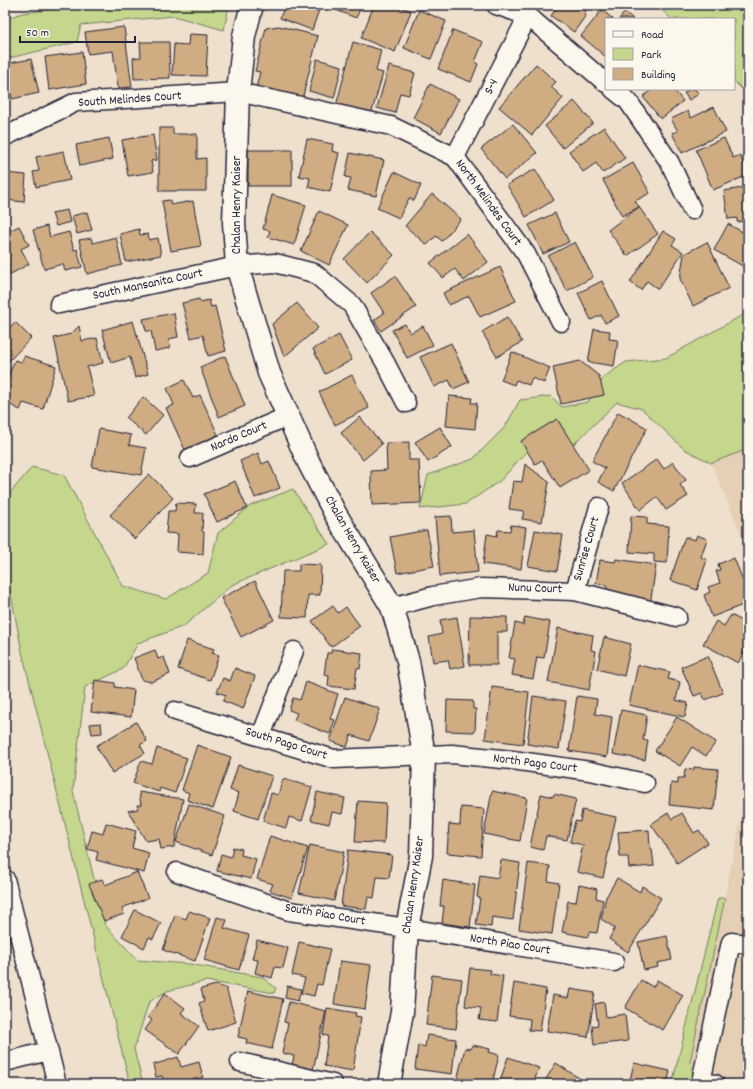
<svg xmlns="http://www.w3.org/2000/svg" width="753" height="1089" font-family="Dekko,sans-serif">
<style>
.built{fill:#e5d0b6}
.green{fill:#c4d78c;stroke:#737c64}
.building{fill:#d0ac82;stroke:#22223b}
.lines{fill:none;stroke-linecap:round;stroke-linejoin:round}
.street-casing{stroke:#22223b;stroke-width:21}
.secondary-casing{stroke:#22223b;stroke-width:25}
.street{stroke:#fbf7ec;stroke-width:18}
.secondary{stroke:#fbf7ec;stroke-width:22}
.labels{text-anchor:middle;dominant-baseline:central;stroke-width:3;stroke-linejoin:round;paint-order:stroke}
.street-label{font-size:13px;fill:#22223b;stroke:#fbf7ec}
</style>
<rect width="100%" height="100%" fill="#eee0cc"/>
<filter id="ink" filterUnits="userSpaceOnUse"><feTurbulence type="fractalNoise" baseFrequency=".025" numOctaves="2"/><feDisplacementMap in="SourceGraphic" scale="8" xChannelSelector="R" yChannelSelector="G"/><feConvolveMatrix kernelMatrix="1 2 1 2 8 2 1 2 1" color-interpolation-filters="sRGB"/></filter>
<g filter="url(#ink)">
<g class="built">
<path d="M748,449V550L711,463Z"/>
<path d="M748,785V1084H696L690,1062Z"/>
</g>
<g class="green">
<path d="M95,5H229L224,30L174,16L81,25L77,42L5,59V19L22,13Z"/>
<path d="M657,5H742L745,11L748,15V95L734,81V19H671Z"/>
<path d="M748,312V449L711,463L684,449L642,409L617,402L573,445L557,419L522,441L527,451L501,480L466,504L420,509L428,475L473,459L505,427L520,400L551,396L562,407L588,402L604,377L626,362L666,358Z"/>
<path d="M32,467L64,475L123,586L166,599L208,573L218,533L250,506L293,489L329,544L232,585L184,626L138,643L123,669L85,687L73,791L105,925L137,960L189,964L262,977L276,988L274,993L206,981L167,991L149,1002L134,1049L143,1084H130L22,652L5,563V499Z"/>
<path d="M718,898H725L690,1062L696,1084H672Z"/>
</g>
<g class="building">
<path d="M285,5H317L316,9L319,10L312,30L280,18Z"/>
<path d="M326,5H362L356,18L326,6Z"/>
<path d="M374,5H397L411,11L395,52L361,38Z"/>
<path d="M558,5L589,6L584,13L586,15L574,32L551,16Z"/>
<path d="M419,10L446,21L431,59L404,48Z"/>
<path d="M602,10L613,19H606V57L581,36Z"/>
<path d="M625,12L633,19H619Z"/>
<path d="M279,26L318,36L301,104L255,92L260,72L255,71L266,28Z"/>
<path d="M124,27L132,87L118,88L113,51L88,54L85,32Z"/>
<path d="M453,30L483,42L475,62L478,64L471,82L438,69Z"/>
<path d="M189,34L208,35L206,76L172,75L174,44L188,45Z"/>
<path d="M140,42H169L170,78L134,79L133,58L141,57Z"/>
<path d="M353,42L381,50L376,71L383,73L371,115L336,106Z"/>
<path d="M82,52L86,84L49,90L45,57Z"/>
<path d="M31,59L39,93L12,99L5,64Z"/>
<path d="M317,59L342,66L334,98L309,91Z"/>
<path d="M536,64L556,82L551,87L563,98L532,135L499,107Z"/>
<path d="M389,66L415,73L409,95L400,93L395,113L377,108Z"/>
<path d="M430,84L459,99L441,133L413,118Z"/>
<path d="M652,89H673L683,101L661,119L643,97Z"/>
<path d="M690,89H695L699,94L689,100L684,93Z"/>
<path d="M574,101L593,123L563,148L545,126Z"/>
<path d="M714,107L726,132L682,153L672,133L678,131L671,119L688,111L691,118Z"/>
<path d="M513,124L537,153L505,179L481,149Z"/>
<path d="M604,127L625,158L603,173L596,163L583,172L569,151Z"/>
<path d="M159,128H173V134H197V159L206,158V191H159Z"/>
<path d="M153,135L157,160L151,161L153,172L128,176L122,140Z"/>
<path d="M109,138L113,159L80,166L76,145Z"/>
<path d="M724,138L733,158L740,155L748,175L713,190L696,150Z"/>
<path d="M307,139L333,144L332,151L339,153L330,192L308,187L310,178L299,176Z"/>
<rect x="248" y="150" width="44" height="36"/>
<path d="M64,151L70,180L36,187L33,172L39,171L36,157Z"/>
<path d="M350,153L384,160L376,196L348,190L351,178L345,177Z"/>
<path d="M633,163L650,193L635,201L639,207L622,216L603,180Z"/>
<path d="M535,169L554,200L526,217L507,185Z"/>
<path d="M394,172L421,185L414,201L409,198L399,218L377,208Z"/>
<path d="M5,173L26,175L24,202L6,200Z"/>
<path d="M748,187V221L737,222V218L728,219L724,191Z"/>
<path d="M432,194L461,219L442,241L436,236L427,245L405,226Z"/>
<path d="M272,195L306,205L294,245L268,237L270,231L263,229Z"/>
<path d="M170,200L171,205L193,201L201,246L171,251L162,201Z"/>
<path d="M639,207L658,234L627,256L608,230Z"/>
<path d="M67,210L70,222L56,226L52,213Z"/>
<path d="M319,211L348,225L329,265L301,251Z"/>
<path d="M87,212L92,230L77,234L72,216Z"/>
<path d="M555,213L569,242L543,254L529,225Z"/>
<path d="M728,224L748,235V269L714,250Z"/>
<path d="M19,226L29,245L21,249L29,264L9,275L5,268V233Z"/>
<path d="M47,226L50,237L69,232L74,250L77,249L82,267L65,271L63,264L44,269L33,230Z"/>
<path d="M139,229L140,235L148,234L149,240L158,238L161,255L126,262L120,234Z"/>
<path d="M663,231L676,239L672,245L683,252L658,289L647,281L641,290L630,282Z"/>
<path d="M370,232L394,255L367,283L344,259Z"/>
<path d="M467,234L488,262L464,281L455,269L443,278L430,263Z"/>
<path d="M116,237L122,265L87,274L79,240L91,238L93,243Z"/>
<path d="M575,242L593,277L567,291L548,256Z"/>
<path d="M707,242L729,288L693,306L680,279L684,254Z"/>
<path d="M500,267L516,301L480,317L469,296L449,305L443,293Z"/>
<path d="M395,276L416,307L381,331L374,320L384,313L371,293Z"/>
<path d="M602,281L619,316L605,323L601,315L591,320L578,293Z"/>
<path d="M5,287H7L6,317H5Z"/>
<path d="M199,299L200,302L209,300L211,307L215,306L226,351L208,356L203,335L191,338L182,303Z"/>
<path d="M297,303L318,328L284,357L272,324Z"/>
<path d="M174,313L178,337L169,339L170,348L155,351L151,331H146L143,319Z"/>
<path d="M507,317L522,342L497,357L482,332Z"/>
<path d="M133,321L148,374L135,378L130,357L111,363L102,330Z"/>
<path d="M15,322L31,338L5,365V325L9,328Z"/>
<path d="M405,324L410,333L423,326L433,345L407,358L392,330Z"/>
<path d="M79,326L82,341L97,338L103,363L87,367L94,396L68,401L54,338L71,334Z"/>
<path d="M594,329L610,331L609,339L618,340L614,366L588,362Z"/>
<path d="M339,335L352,360L325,374L313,349Z"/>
<path d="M451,343L469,382L453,389L449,380L434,387L420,357Z"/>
<path d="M512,352L550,368L544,383L532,378L529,385L516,380L514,385L501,380Z"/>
<path d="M24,356L56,366L43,409L23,403L20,410L5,402V383L15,360L22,362Z"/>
<path d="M225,356L245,406L219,417L200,367Z"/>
<path d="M580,361L599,376L604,395L561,404L553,367Z"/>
<path d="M352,375L369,408L335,425L319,392Z"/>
<path d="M184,380L193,398L200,395L218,435L185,450L166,408L174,405L167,388Z"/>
<path d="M449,396L472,398L471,403H477L475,429L446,426Z"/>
<path d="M143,397L163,415L146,435L126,418Z"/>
<path d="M618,412L647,428L614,491L598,482L605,468L592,461Z"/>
<path d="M360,417L382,444L363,460L341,433Z"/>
<path d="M557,419L589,470L560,488L542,460L535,464L521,441Z"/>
<path d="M440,427L452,447L428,462L415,442Z"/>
<path d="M99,429L131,435L129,445L146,448L141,475L92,467Z"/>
<path d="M409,442V460H419L421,503L372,505L371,471L387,470L386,443Z"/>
<path d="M258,453L262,464L269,461L280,488L255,498L240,461Z"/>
<path d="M657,459L664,469L673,462L686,480L680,485L688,496L666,510L657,497L640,510L622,483Z"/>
<path d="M525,464L549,482L542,522L522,519L524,511L509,509L513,481L522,482Z"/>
<path d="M149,474L173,498L135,539L110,515Z"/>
<path d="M235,481L247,508L217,522L204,494Z"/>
<path d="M176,503L196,504L195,513H203L202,531L204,532L203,554L177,552L178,534L166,533L168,511H175Z"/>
<path d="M451,516L452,532L474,530L478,572L440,576L435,517Z"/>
<path d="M631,516L647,517V524L669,526L667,563L654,562V554L629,552Z"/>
<path d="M511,525L526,527L521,569L483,564L487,534L497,536L498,530L510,531Z"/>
<path d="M427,530L434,566L397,573L390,537Z"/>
<path d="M535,530L563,535L557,571L528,566Z"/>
<path d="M697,535L707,539L701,557L707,560L697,590L670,580L685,537L695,540Z"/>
<path d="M734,558L748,593V603L712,617L704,595L710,592L708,587L720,583L716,571L720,570L718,564Z"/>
<path d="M616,559L656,565L650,605L606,592L607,585L596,583L600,560L615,562Z"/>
<path d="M299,564L321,565L320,595H308L307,618L281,617L283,571H299Z"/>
<path d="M255,581L274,620L241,637L221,598Z"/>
<path d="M333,606L338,613L346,607L360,626L331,647L312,621Z"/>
<path d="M731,615L748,624V645L738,663L703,644L716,621L724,626Z"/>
<path d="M470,616L507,617V632H497V665H469Z"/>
<path d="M457,617L465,666L450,669L448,660L433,662L429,637L442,634L440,620Z"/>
<path d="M525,617L550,622L544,658L537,657L533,679L512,675L515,659L509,658L515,623L523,625Z"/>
<path d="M558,628L593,635L591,650L596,651L589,690L548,682Z"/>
<path d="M604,637L631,644L624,676L597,669Z"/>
<path d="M187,640L214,649L212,653L219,655L210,680L178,669Z"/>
<path d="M332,649L362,653L360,669L357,668L354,689L328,686L329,676L324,675L327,653H331Z"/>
<path d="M155,650L158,659L164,657L170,674L151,682L142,680L134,658Z"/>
<path d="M708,656L723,693L705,700L702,693L694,696L681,667Z"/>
<path d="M638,665L670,672L668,679L680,682L676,700L688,703L685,717L629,705Z"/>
<path d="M235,668L255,676L243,709L223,701L226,695L217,692L223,678L230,681Z"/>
<path d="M95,680L115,683V687L134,690L131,717L91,712Z"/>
<path d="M306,682L338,694L330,719L335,720L330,734L294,720L297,713L289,710L293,698L300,700Z"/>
<path d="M492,687L529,692L523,744L485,739Z"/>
<path d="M533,696L566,701L559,749L527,744Z"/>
<path d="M577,696L597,699L595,714L612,717L607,757L569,751Z"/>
<path d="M345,697L380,709L369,741L351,735L347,747L330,741Z"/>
<path d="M447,700L473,701V709H476L475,732L446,731Z"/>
<path d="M621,710L647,715L643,740H648L645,760L613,754Z"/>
<path d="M677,717L716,742L706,756L692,747L680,766L655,751Z"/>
<path d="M136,722L147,741L140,745L145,753L112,773L96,746Z"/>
<path d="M101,723L102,733L92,734L90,724Z"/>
<path d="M197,745L231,757L213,809L187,800L189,793L182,790Z"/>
<path d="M157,748L187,758L175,793L160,788L159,792L133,783L141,761L152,764Z"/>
<path d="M238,765L272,776L258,819L234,811L239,793L230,790Z"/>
<path d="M694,767L718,769L714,810L669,805L671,783L678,784V778H684L685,769L694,770Z"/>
<path d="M283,779L312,787L302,821L289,817L286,828L263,821L271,793L278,795Z"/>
<path d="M492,791L527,798L520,841L484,834Z"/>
<path d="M139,792L183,799L174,847L161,849L159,839L146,841L128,811L138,809L137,805H141Z"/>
<path d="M317,792L345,798L342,814L332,812L329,824L311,820Z"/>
<path d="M541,794L553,797L554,794L576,799L567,840L546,836L543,850L530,847Z"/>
<path d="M358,801L386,803L384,843L355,842Z"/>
<path d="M189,804L225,816L212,855L176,842Z"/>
<path d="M461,807L484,809L481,856L447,853L449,824L460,825Z"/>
<path d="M582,810L616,817L603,878L577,872L583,845L570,842L575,821L580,822Z"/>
<path d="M668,813L672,819L682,813L694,833L699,830L708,843L677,863L651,824Z"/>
<path d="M106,823L136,831L132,848L149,853L144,873L96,860L98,852L87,849L92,831L103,834Z"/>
<path d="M649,830L650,849H652L654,866L629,868L628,857H620L618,832Z"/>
<path d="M270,836L308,848L292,898L270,891L273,884L257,879Z"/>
<path d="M310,845L344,852L334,901L299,893Z"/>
<path d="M233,847L242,849L241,855L256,859L251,879L217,871L221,854L231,857Z"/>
<path d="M348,850L392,855L389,878L377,877L374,898L368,897L366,909L341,906Z"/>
<path d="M501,860L520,863L513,920L492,917L491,927L476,925L480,898L477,897L480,875L498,878Z"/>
<path d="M528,863L550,866L548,881L559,883L552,934L519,929Z"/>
<path d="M137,872L148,898L122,908L124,914L104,921L89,884L102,879L105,885Z"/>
<path d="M617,878L640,892L642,886L661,898L628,952L609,939L615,928L601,919L606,897Z"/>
<path d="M443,880L475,885L470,927L442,923L444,906H440Z"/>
<path d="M579,885L597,889L596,898L603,900L597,933L589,932L588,937L562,932L568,901L576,902Z"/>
<path d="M135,910L161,923L153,939L149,937L144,948L122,936Z"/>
<path d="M189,911L210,918L195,961L163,950L175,915L186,919Z"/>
<path d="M217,917L227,920L224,928L249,935L239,970L204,960Z"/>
<path d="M667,936L672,960L657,963L658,967L644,970L638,942Z"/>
<path d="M257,940L288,948L283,968L275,967L272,978L255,973L258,960L252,959Z"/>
<path d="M299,942L330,949L322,985L317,984L314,996L301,993L305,978L292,975Z"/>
<path d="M340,961L371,965L365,1009L334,1004Z"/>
<path d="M470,968L491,970L490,974L503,976L497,1022L479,1020L481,1008L465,1006Z"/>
<path d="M432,975L462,979L456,1029L426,1025Z"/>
<path d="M641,980L653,987L657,980L683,995L663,1030L625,1008Z"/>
<path d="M514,983L546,989L540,1031L529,1030L530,1019L509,1016Z"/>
<path d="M216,985L226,988L236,1022L208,1031L199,1003L204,1001L201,989Z"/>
<path d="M287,986L301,989L298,1001L285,998Z"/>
<path d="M570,989L595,993L588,1037L547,1031L553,995L568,998Z"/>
<path d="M248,991L283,999L272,1049L246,1043L247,1039L238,1037Z"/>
<path d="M165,993L185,1008L181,1013L199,1026L179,1054L145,1030L152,1020L148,1017Z"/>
<path d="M289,1002L326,1011L313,1070L292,1065L294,1056L282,1053L288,1023L284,1022Z"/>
<path d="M604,1002L606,1017L625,1014L628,1041L594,1045L592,1026L598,1025L595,1004Z"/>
<path d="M327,1008L356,1013L355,1016L361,1017L353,1071L324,1066L328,1036L323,1035Z"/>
<path d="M427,1035L456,1039L452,1074L415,1069L418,1045L425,1047Z"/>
<path d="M473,1045L490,1049L489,1052L499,1055L492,1084H456L465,1048L471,1049Z"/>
<path d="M178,1057L181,1067L199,1062L203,1077L188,1082L189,1084H165L162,1076L156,1077L153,1065Z"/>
<path d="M508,1057L539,1068L533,1084H499Z"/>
<path d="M556,1063L585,1082L584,1084H543Z"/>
<path d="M634,1063L670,1071L667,1084H629Z"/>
</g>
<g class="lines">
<g class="street-casing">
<g id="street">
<path d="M496,5L528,16L606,83"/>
<path d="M613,89L628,101L670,163L692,210"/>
<path d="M6,136L76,102L238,92L391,126L455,157L526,254L561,322"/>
<path d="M455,157L528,16"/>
<path d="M59,304L237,266L275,263L314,273L352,305L386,364L406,403"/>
<path d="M190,458L288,416"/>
<path d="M575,591L599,507"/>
<path d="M392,607L433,596L481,588L575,591L677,617"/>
<path d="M175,711L334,759L452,754L512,760L590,771L645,783"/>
<path d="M261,736L294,651"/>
<path d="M177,872L289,911L407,928L614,962"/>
<path d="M5,879L57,1084"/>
<path d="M5,1062L48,1051"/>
<path d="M240,1062L333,1084"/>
<path d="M715,1084L701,1082L731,942L748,944"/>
</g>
</g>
<g class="secondary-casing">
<path id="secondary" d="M252,5L244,36L238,92L234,223L237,266L269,373L309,463L336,515L392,607L408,661L424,755L421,856L407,928L402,1012L389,1084"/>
</g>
<use href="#street" class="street"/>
<use href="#secondary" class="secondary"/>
</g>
</g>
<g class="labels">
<g class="street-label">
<text transform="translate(492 87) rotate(-63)">S-4</text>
<text transform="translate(130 100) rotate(-4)">South Melindes Court</text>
<text transform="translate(488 203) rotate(54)">North Melindes Court</text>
<text transform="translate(237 205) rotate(-90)">Chalan Henry Kaiser</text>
<text transform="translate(148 285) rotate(-12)">South Mansanita Court</text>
<text transform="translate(239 437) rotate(-23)">Nardo Court</text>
<text transform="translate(352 540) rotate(60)">Chalan Henry Kaiser</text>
<text transform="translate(587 549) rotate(-74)">Sunrise Court</text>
<text transform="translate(535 589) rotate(2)">Nunu Court</text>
<text transform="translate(286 744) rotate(17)">South Pago Court</text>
<text transform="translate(535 764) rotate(7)">North Pago Court</text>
<text transform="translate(414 885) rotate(-82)">Chalan Henry Kaiser</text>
<text transform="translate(325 915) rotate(10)">South Piao Court</text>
<text transform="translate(510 945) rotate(9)">North Piao Court</text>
</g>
</g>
<rect width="753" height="1089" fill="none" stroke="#fbf7ec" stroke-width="20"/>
<rect x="10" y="10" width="733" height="1069" fill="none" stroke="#22223b" stroke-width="1.5" filter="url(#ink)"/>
<rect x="605" y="18" width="130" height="72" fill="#fbf7ec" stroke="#a4a2a5"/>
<rect x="613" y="31" width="20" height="6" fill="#fbf7ec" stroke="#a4a2a5"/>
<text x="641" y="38" font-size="12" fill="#22223b">Road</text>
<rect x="613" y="48" width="20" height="12" fill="#c4d78c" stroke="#a4a2a5"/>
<text x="641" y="58" font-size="12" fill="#22223b">Park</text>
<rect x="613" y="68" width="20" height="12" fill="#d0ac82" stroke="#a4a2a5"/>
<text x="641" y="78" font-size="12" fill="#22223b">Building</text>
<path d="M20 36v6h115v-6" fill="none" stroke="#22223b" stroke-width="2"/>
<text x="26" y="36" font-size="12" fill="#22223b" stroke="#fbf7ec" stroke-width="3" paint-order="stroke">50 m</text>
</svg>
